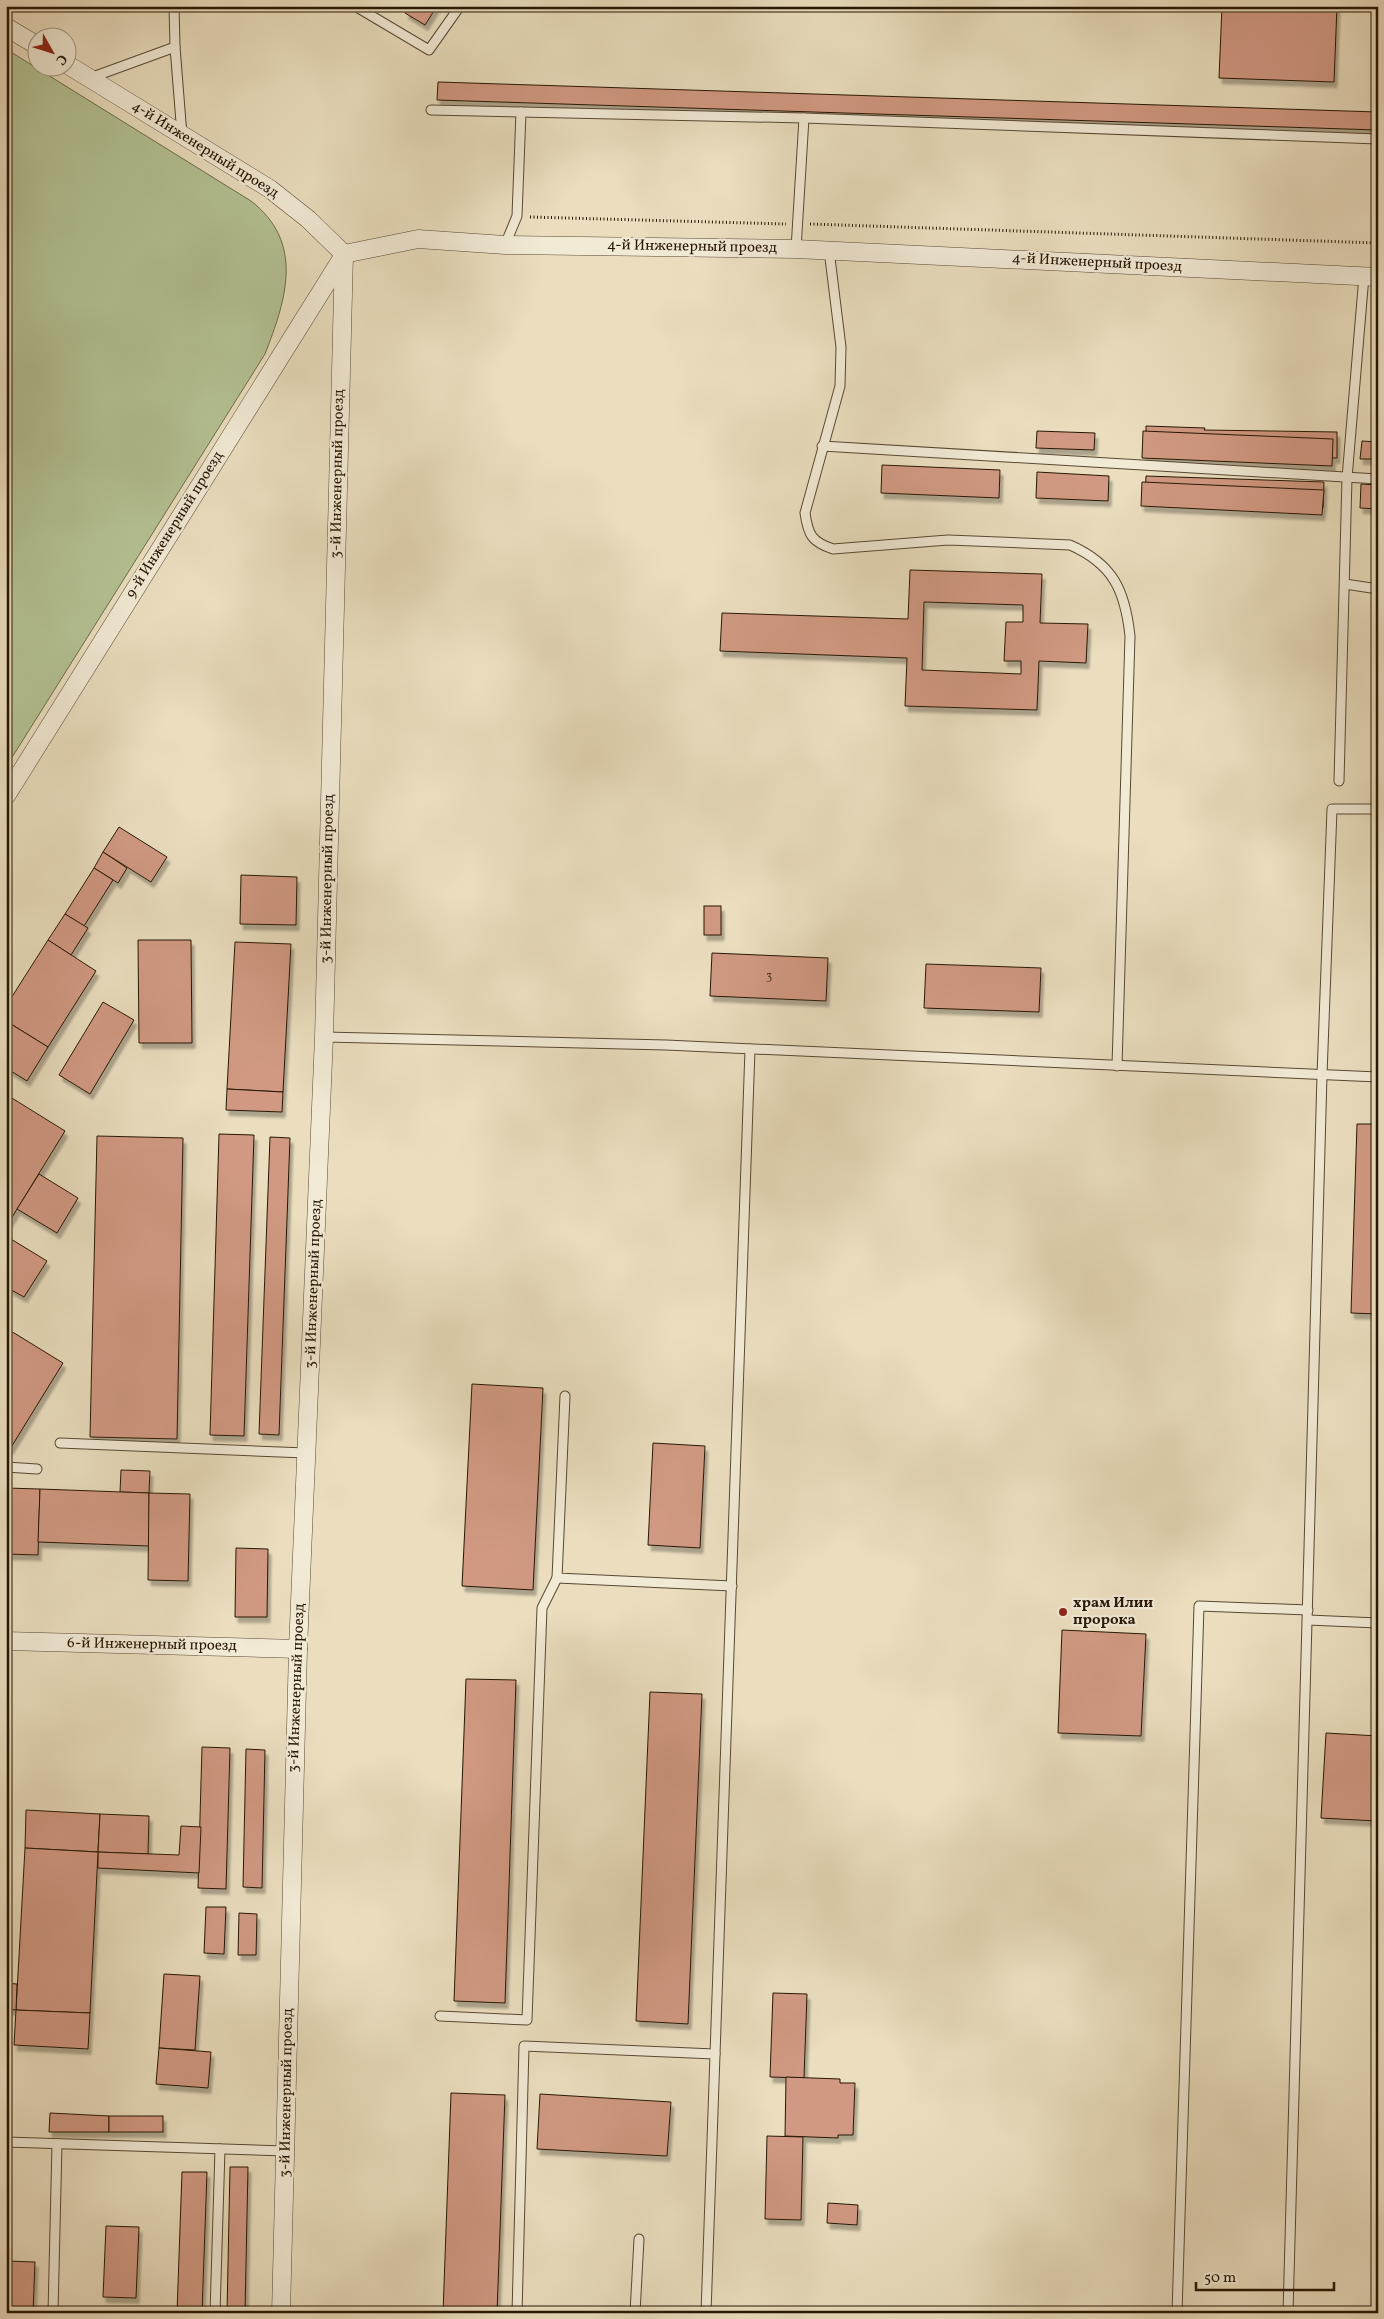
<svg xmlns="http://www.w3.org/2000/svg" width="1384" height="2319" font-family="Vollkorn,serif">
<style>
.green{fill:#b4c294;stroke:#6e6c4c}
.building{fill:#d19983;stroke:#271703;fill-rule:evenodd;filter:url(#shadow)}
.lines{fill:none;stroke-linecap:round;stroke-linejoin:round}
.lane-casing{stroke:#584932;stroke-width:11}
.street-casing{stroke:#584932;stroke-width:19}
.path{stroke:#271703;stroke-width:3;stroke-dasharray:1 2.5;stroke-linecap:butt}
.lane{stroke:#f1ead5;stroke-width:9}
.street{stroke:#f1ead5;stroke-width:18}
.poi-dot{fill:#8f2418;stroke:#f1ead5;stroke-width:2}
.labels{text-anchor:middle;dominant-baseline:central;stroke-width:4.5;stroke-linejoin:round;paint-order:stroke}
.number-label{font-size:12px;fill:#523823}
.street-label{font-size:15px;fill:#271703;stroke:#f1ead5}
.poi-label{font-size:15px;font-weight:bold;fill:#271703;stroke:#f1ead5;text-anchor:start}
</style>
<defs>
<filter id="shadow"><feDropShadow dx="3" dy="5.5" stdDeviation="1" flood-color="#0004"/></filter>
</defs>
<rect width="100%" height="100%" fill="#eadebf"/>
<filter id="stains"><feTurbulence type="fractalNoise" baseFrequency=".004" numOctaves="4"/><feColorMatrix values="0 0 0 0 .2 0 0 0 0 .09 0 0 0 0 .02 0 0 0 .5 -.17"/></filter>
<radialGradient id="worn" r=".72"><stop offset=".6" stop-color="#630" stop-opacity="0"/><stop offset="1" stop-color="#630" stop-opacity=".3"/></radialGradient>
<path class="green" d="M6,49L251,201C305,243 286,300 265,354L6,767Z"/>
<g class="building">
<path d="M410,6H437L425,25L405,13Z"/>
<path d="M1222,6H1337L1334,82L1219,78Z"/>
<path d="M438,82L1378,112V130L437,100Z"/>
<path d="M1146,426L1205,428L1204,430L1337,432V458L1204,456L1146,452Z"/>
<path d="M1037,431L1095,433L1094,450L1036,448Z"/>
<path d="M1143,431L1333,439L1332,466L1142,458Z"/>
<path d="M1362,441L1378,442V459H1360Z"/>
<path d="M882,465L1000,470L999,498L881,493Z"/>
<path d="M1037,472L1109,476L1108,501L1036,498Z"/>
<path d="M1146,476L1324,482L1323,508L1145,501Z"/>
<path d="M1142,482L1324,490L1322,515L1141,506Z"/>
<path d="M1361,484L1378,485V509L1360,508Z"/>
<path d="M910,570L1042,574L1040,623L1088,624L1086,663L1039,661L1037,710L905,706L907,658L720,651L722,613L908,619ZM924,602L1023,605V622H1006L1004,661H1021V674L922,670Z"/>
<path d="M119,827L167,857L151,882L103,852Z"/>
<path d="M103,852L127,868L118,883L94,868Z"/>
<path d="M94,868L113,880L84,926L65,914Z"/>
<path d="M241,875L297,877L296,925L240,924Z"/>
<rect x="704" y="906" width="17" height="29"/>
<path d="M65,914L88,928L71,955L48,940Z"/>
<path d="M48,940L96,971L48,1047L6,1021V1006Z"/>
<path d="M138,940H191L192,1043H139Z"/>
<path d="M235,942L291,944L283,1092L227,1089Z"/>
<path d="M712,953L828,958L826,1001L710,996Z"/>
<path d="M926,964L1041,968L1039,1012L924,1008Z"/>
<path d="M103,1002L134,1020L90,1094L59,1075Z"/>
<path d="M6,1021L48,1047L27,1081L6,1068Z"/>
<path d="M227,1089L283,1092L282,1112L226,1110Z"/>
<path d="M7,1095L65,1131L6,1227V1095Z"/>
<path d="M1357,1124H1378V1314L1351,1313Z"/>
<path d="M219,1134L254,1135L244,1436L210,1435Z"/>
<path d="M97,1136L183,1138L177,1439L90,1437Z"/>
<path d="M270,1137L290,1138L279,1435L259,1434Z"/>
<path d="M39,1174L78,1198L57,1233L17,1209Z"/>
<path d="M6,1236L47,1261L24,1297L6,1287Z"/>
<path d="M6,1328L63,1363L10,1449L6,1447Z"/>
<path d="M472,1384L543,1388L533,1590L462,1586Z"/>
<path d="M653,1443L705,1446L700,1548L648,1545Z"/>
<path d="M121,1470L150,1471L149,1493L120,1492Z"/>
<path d="M6,1488L40,1489L38,1555L6,1554Z"/>
<path d="M40,1489L149,1493V1546L38,1542Z"/>
<path d="M149,1493L190,1494L188,1581L148,1580Z"/>
<path d="M236,1548L268,1549L267,1617H235Z"/>
<path d="M1062,1630L1146,1634L1141,1736L1058,1733Z"/>
<path d="M466,1679L516,1680L505,2003L454,2001Z"/>
<path d="M650,1692L702,1694L688,2024L636,2021Z"/>
<path d="M1326,1733L1378,1736L1376,1821L1321,1818Z"/>
<path d="M202,1747L230,1748L226,1889L198,1888Z"/>
<path d="M246,1749L265,1750L262,1888L243,1887Z"/>
<path d="M26,1810L100,1814L98,1852L25,1848Z"/>
<path d="M100,1814L149,1816L148,1854L98,1852Z"/>
<path d="M181,1826L201,1827L199,1873L98,1868V1852L179,1855Z"/>
<path d="M25,1848L98,1852L90,2013L16,2010Z"/>
<path d="M206,1907H226L224,1954L204,1953Z"/>
<path d="M239,1913L257,1914L256,1955H238Z"/>
<path d="M164,1974L200,1976L195,2050L159,2048Z"/>
<path d="M6,1983L17,1984L16,2010L6,2009Z"/>
<path d="M773,1993L807,1994L804,2078L770,2077Z"/>
<path d="M16,2010L90,2013L88,2049L14,2045Z"/>
<path d="M159,2048L211,2052L208,2088L156,2084Z"/>
<path d="M786,2077L840,2079V2083H855L853,2135H838V2138L785,2136Z"/>
<path d="M451,2093L505,2095L497,2313H443Z"/>
<path d="M540,2094L671,2102L667,2156L537,2149Z"/>
<path d="M50,2113L109,2116V2132H49Z"/>
<rect x="109" y="2116" width="54" height="16"/>
<path d="M767,2136L803,2137L801,2220L765,2219Z"/>
<path d="M230,2167H248L245,2313H227Z"/>
<path d="M182,2172H207L202,2313H177Z"/>
<path d="M828,2203L858,2205L857,2225L827,2223Z"/>
<path d="M106,2226L139,2227L136,2298L103,2297Z"/>
<path d="M6,2261L35,2262L33,2313H6Z"/>
</g>
<g class="lines">
<g class="lane-casing">
<g id="lane">
<path d="M174,6L175,47L182,135"/>
<path d="M355,6L429,50L460,6"/>
<path d="M90,78L175,47"/>
<path d="M431,110L804,118L1378,139"/>
<path d="M505,245L517,216L521,112"/>
<path d="M796,249L804,118"/>
<path d="M829,250L841,347L840,386L805,513C808,535 812,542 833,549L948,540L1070,545C1113,564 1125,590 1130,636L1117,1066"/>
<path d="M822,446L1378,479"/>
<path d="M1345,584L1378,589"/>
<path d="M1339,781L1347,478L1364,276"/>
<path d="M324,1037L666,1045L1378,1077"/>
<path d="M565,1396L557,1578L732,1586"/>
<path d="M60,1443L306,1453"/>
<path d="M6,1467L37,1469"/>
<path d="M1308,1620L1378,1623"/>
<path d="M440,2016L527,2020L542,1608L557,1578"/>
<path d="M6,2142L285,2151"/>
<path d="M53,2313L57,2144"/>
<path d="M215,2313L220,2149"/>
<path d="M517,2313L524,2046L715,2054"/>
<path d="M635,2313L639,2239"/>
<path d="M706,2313L750,1049"/>
<path d="M1177,2313L1199,1606L1308,1610"/>
<path d="M1288,2313L1322,1075L1332,809H1378"/>
</g>
</g>
<g class="street-casing">
<g id="street">
<path d="M6,27L38,46"/>
<path d="M68,65L270,189L308,219L344,254"/>
<path d="M344,254L418,239L505,245L796,249L1378,277"/>
<path d="M6,796L344,255"/>
<path d="M6,1641L298,1649"/>
<path d="M281,2313L298,1649L324,1037L344,254"/>
</g>
</g>
<g class="path">
<path d="M530,217L786,224"/>
<path d="M810,224L1378,243"/>
</g>
<use href="#lane" class="lane"/>
<use href="#street" class="street"/>
</g>
<circle class="poi-dot" cx="1063" cy="1612" r="5"/>
<g class="labels">
<g class="number-label">
<text x="769" y="977">3</text>
</g>
<g class="street-label">
<text transform="translate(205 150) rotate(32)">4-й Инженерный проезд</text>
<text transform="translate(692 247) rotate(1)">4-й Инженерный проезд</text>
<text transform="translate(1097 263) rotate(3)">4-й Инженерный проезд</text>
<text transform="translate(338 474) rotate(-89)">3-й Инженерный проезд</text>
<text transform="translate(175 525) rotate(-58)">9-й Инженерный проезд</text>
<text transform="translate(328 879) rotate(-89)">3-й Инженерный проезд</text>
<text transform="translate(314 1284) rotate(-88)">3-й Инженерный проезд</text>
<text transform="translate(152 1645) rotate(1)">6-й Инженерный проезд</text>
<text transform="translate(297 1688) rotate(-88)">3-й Инженерный проезд</text>
<text transform="translate(287 2093) rotate(-89)">3-й Инженерный проезд</text>
</g>
<g class="poi-label">
<text x="1073" y="1603">храм Илии<tspan x="1073" dy="17">пророка</tspan></text>
</g>
</g>
<rect width="1384" height="2319" fill="none" stroke="#eadebf" stroke-width="25"/>
<rect x="8" y="8" width="1369" height="2304" fill="none" stroke="#271703" stroke-width="2.5"/>
<rect x="12" y="12" width="1359" height="2294" fill="none" stroke="#271703"/>
<g transform="translate(52 52) rotate(129)"><circle r="24" fill="#f1ead5" stroke="#a09681"/>
<path d="M0-4L9 19L0 12L-9 19Z" fill="#8f2418"/>
<text y="-8" font-size="14" font-weight="bold" text-anchor="middle" fill="#271703">С</text>
</g>
<path d="M1196 2282v8h138v-8" fill="none" stroke="#271703" stroke-width="2.5"/>
<text x="1204" y="2282" font-size="15" fill="#271703" stroke="#f1ead5" stroke-width="4" paint-order="stroke">50 m</text>
<rect width="100%" height="100%" filter="url(#stains)"/>
<rect width="100%" height="100%" fill="url(#worn)"/>
</svg>
